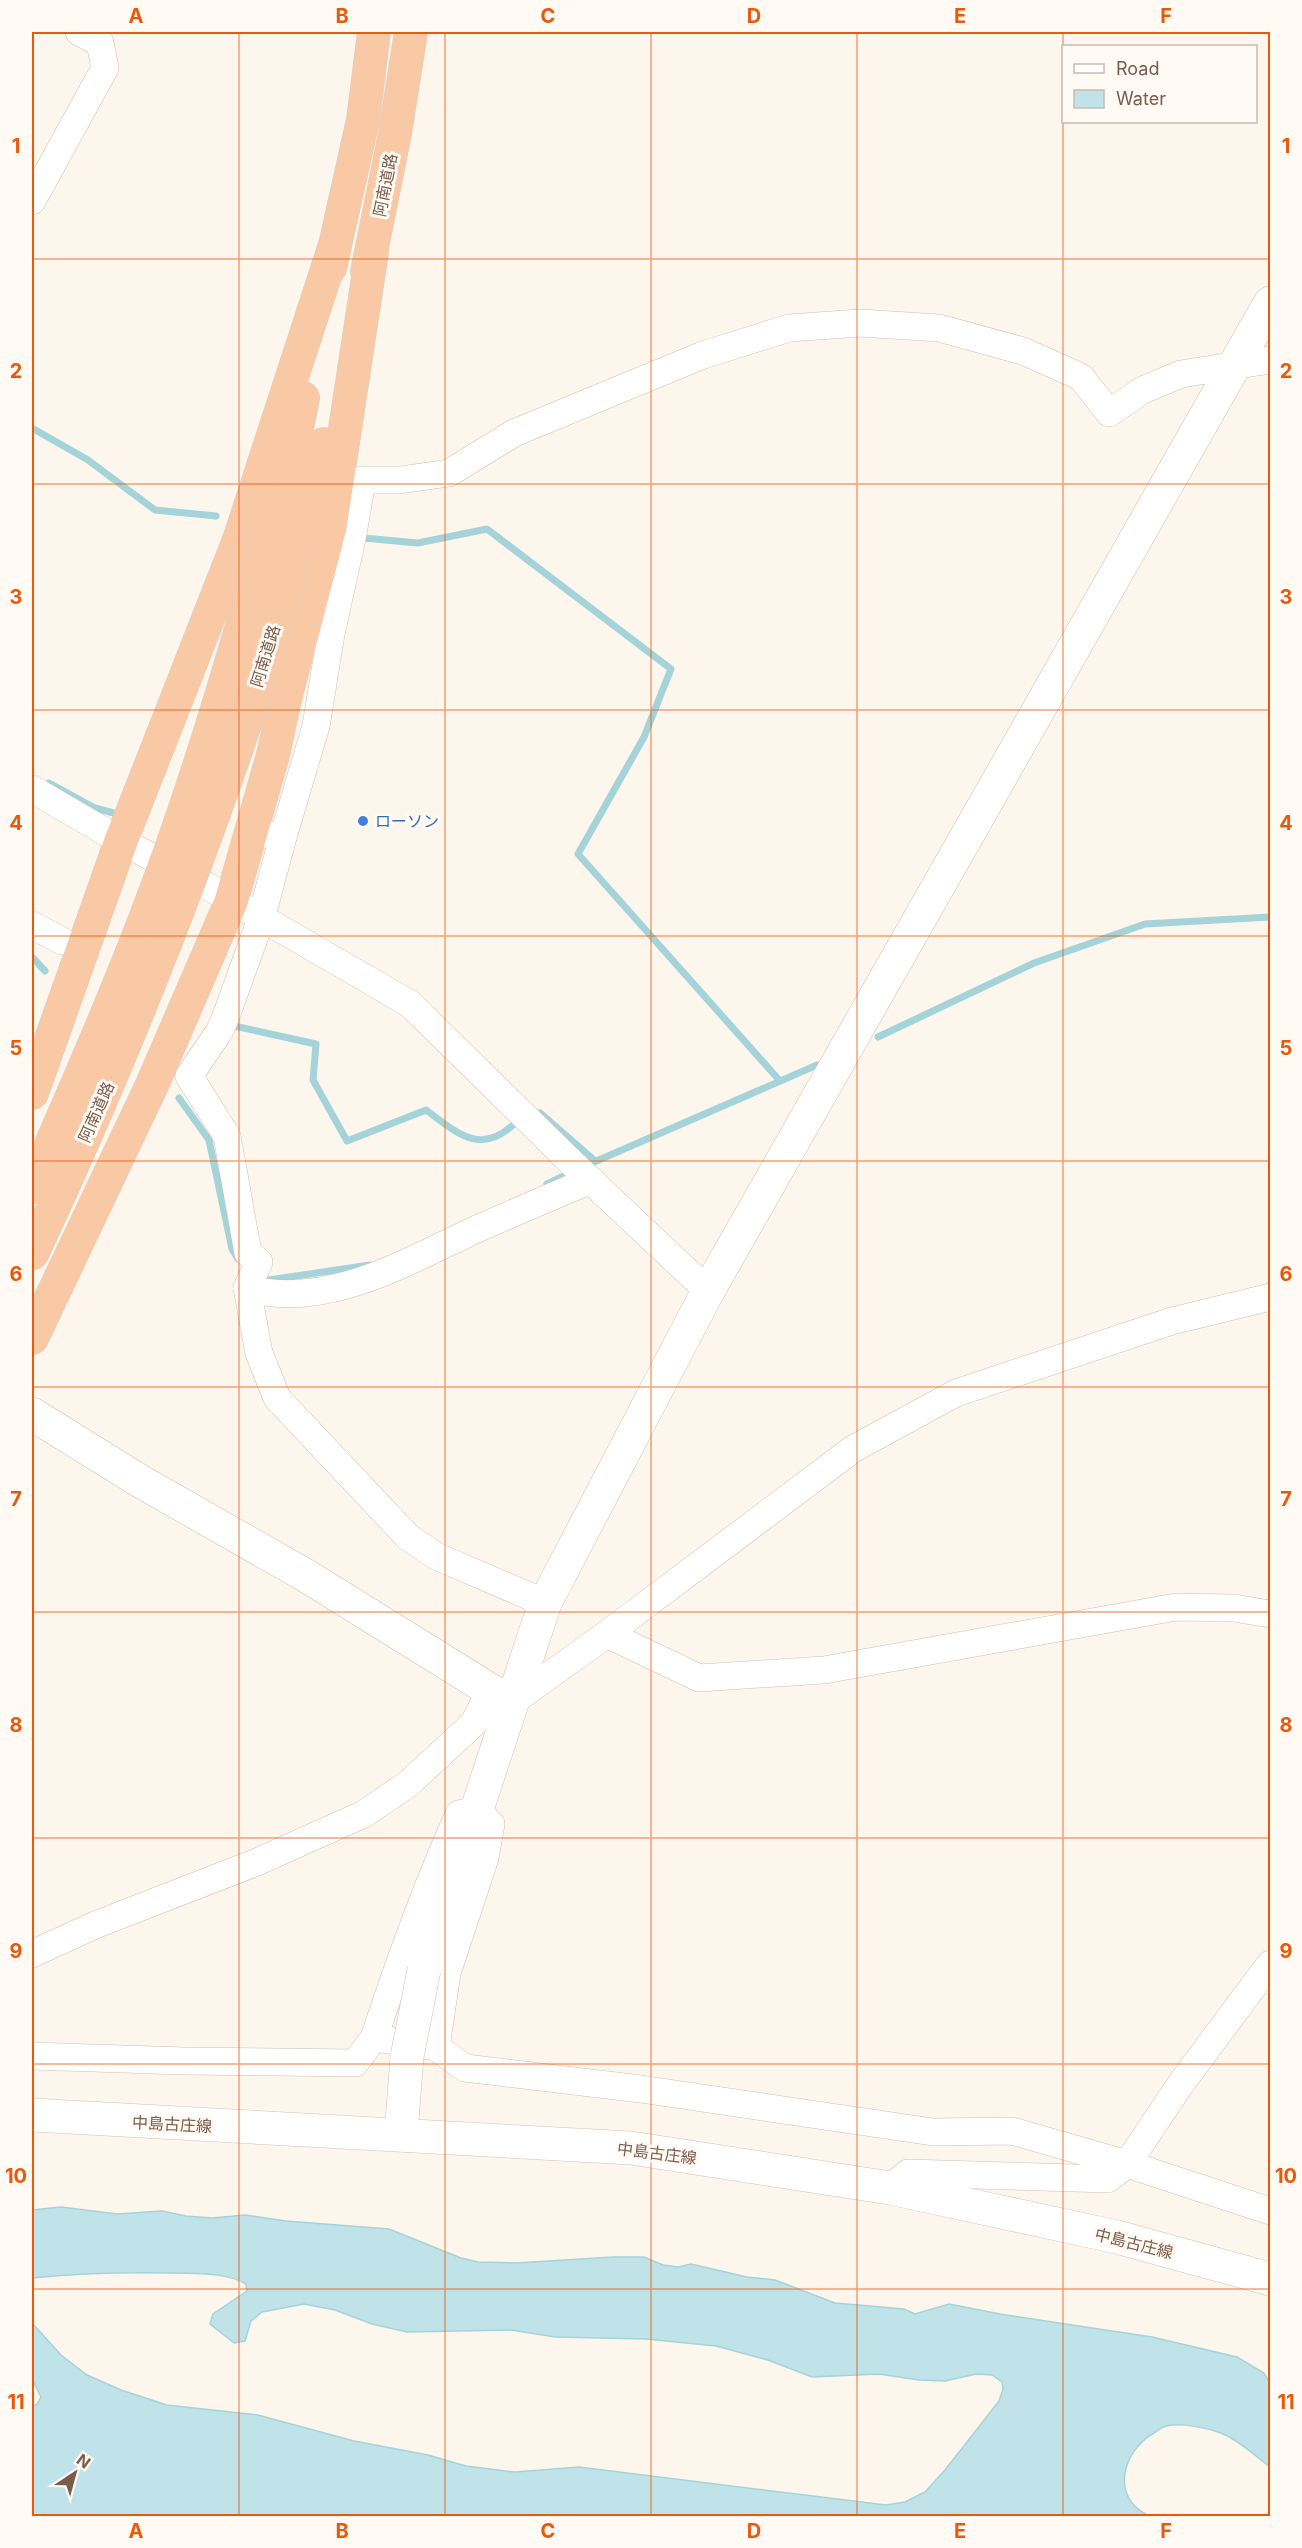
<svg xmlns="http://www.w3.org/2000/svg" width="1302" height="2548" font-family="Inter,'Noto Sans JP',sans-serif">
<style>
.water{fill:#bfe3e8;stroke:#a5d3da;stroke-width:1.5}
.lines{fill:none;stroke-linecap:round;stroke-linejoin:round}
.stream{stroke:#a5d3da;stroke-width:7}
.minor-casing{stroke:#d1beb0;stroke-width:28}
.tertiary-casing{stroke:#d1beb0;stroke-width:34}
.secondary-casing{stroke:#d6c0b0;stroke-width:34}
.trunk-casing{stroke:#dad1cd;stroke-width:34}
.minor{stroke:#fff;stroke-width:27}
.tertiary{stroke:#fff;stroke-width:33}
.secondary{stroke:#fff;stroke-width:33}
.trunk{stroke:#f9c8a4;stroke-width:33}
.tertiary-bridge-casing{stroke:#d1beb0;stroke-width:34;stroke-linecap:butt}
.trunk-bridge-casing{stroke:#dad1cd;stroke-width:34;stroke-linecap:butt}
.tertiary-bridge{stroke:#fff;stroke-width:33}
.trunk-bridge{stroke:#f9c8a4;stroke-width:33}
.grid{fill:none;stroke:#e8590c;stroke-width:1.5;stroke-opacity:0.55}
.shop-dot{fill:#3f7fe0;stroke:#fffaf3;stroke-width:2}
.labels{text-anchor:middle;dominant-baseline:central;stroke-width:6;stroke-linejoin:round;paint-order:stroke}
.street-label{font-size:16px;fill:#7a5c4d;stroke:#fffaf3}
.shop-label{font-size:16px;fill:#366cbe;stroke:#fffaf3;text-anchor:start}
.neatline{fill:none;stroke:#e8590c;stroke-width:2}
.grid-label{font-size:20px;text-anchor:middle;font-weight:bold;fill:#e8590c}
</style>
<rect width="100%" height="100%" fill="#fdf6ec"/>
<path class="water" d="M61,2207L117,2214L162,2211L186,2216L212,2218L245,2215L286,2221L389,2229L461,2258L478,2262L516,2263L613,2257H644L663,2265L678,2267L691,2264L747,2277L775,2280L835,2303L904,2309L915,2314L949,2304L1000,2314L1152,2337L1237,2357L1264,2373L1270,2383V2467C1255,2456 1239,2440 1221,2433C1207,2428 1180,2422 1166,2426C1162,2427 1157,2431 1154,2433C1121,2452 1110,2499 1150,2516H32V2407L37,2404L41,2397L32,2379V2323L61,2355L87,2375L121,2390L167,2405L258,2415L354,2441L428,2455L466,2466L515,2472L579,2467L886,2505L905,2502L925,2492L945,2470L999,2401L1003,2389L1002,2382L992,2375L976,2374L945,2381L919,2380L879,2374L812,2377L768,2360L716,2346L646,2339L555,2337L511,2330L407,2332L372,2324L335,2310L304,2304L262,2312L251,2321L245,2341L234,2343L210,2324L213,2314L247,2291L246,2284C225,2272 198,2274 174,2273C126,2272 79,2273 32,2278V2210Z"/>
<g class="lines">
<g class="stream">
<path d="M32,428L88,460L155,510L216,516"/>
<path d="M363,538L418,543L487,529L671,669L644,737L578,854L780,1081"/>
<path d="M49,783L95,808L121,815"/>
<path d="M32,957L45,971"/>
<path d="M230,1025L316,1044L313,1080L347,1141L426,1110C457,1133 480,1156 514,1124"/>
<path d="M878,1037L1034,963L1145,924L1270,917"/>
<path d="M179,1098L209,1140L232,1249L238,1259"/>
<path d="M540,1113L595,1161"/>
<path d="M585,1166L817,1065"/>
<path d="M547,1184L572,1172"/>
<path d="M269,1280L370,1265"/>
</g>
<g class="minor-casing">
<g id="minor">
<path d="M32,201L105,68L100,43L79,32"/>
<path d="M32,789L121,841L207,886L410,1004L572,1163L708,1291"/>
<path d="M250,832L283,837L316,726L331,634L353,534L362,480H400L449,473L514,433L703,355L789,328L860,323L939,328L1023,351L1081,377L1109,413L1143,390L1181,374L1270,360"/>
<path d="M283,837L261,919L225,1019L219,1032L189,1076L227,1136L248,1253L259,1262L247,1288C325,1311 408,1261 477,1229C515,1212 553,1196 591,1180"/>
<path d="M32,925L62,941"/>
<path d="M247,1288L259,1353L277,1398L408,1537L436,1556L545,1603"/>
<path d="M607,1634L699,1678L824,1670L1176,1607L1234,1608L1270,1614"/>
<path d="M511,1703L607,1634L853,1449L956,1393L1172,1321L1270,1297"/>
<path d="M32,1954L95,1925L257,1862L364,1814L408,1784L474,1723L491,1689"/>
<path d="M374,2038C399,1962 426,1887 459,1814L477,1810L491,1824L485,1858L447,1973L436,2047"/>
<path d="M32,2056L184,2061L355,2063L374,2038L436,2047L465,2068L641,2089L933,2132L1012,2131L1127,2164L1270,2211"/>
<path d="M890,2188L908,2173L1108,2179L1127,2164L1180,2085L1270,1964"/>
</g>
</g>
<g class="tertiary-casing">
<g id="tertiary">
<path d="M32,1414L140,1481L305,1575L511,1703"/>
<path d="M424,1970L545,1603L708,1291L1270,303"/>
<path d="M401,2134L407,2057"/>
</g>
</g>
<g class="secondary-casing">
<path id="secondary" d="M32,2115L631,2148L890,2188L1117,2237L1270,2279"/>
</g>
<g class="trunk-casing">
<g id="trunk">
<path d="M330,268L363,120L374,32"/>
<path d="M367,272L395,133L411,32"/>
<path d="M266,542L293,447L303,398"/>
<path d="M297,549L324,444"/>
<path d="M32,1093L121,841L239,540L334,248"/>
<path d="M32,1338L152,1085L231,902L273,755L285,699L330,527L372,252"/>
</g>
</g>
<use href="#minor" class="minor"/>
<use href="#tertiary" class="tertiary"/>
<use href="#secondary" class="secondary"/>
<use href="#trunk" class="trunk"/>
<g class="tertiary-bridge-casing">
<path id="tertiary-bridge" d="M407,2057L424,1970"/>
</g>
<g class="trunk-bridge-casing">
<g id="trunk-bridge">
<path d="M32,1188C71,1099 110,1010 145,919C193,796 230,669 266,542"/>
<path d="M32,1254C111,1085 181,912 241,736C262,674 278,611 297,549"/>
</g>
</g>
<use href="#tertiary-bridge" class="tertiary-bridge"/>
<use href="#trunk-bridge" class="trunk-bridge"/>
</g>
<path class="grid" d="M239,32V2516M445,32V2516M651,32V2516M857,32V2516M1063,32V2516M32,259H1270M32,484H1270M32,710H1270M32,936H1270M32,1161H1270M32,1387H1270M32,1612H1270M32,1838H1270M32,2064H1270M32,2289H1270"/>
<circle class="shop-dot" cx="363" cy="821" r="6"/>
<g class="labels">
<g class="street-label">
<text transform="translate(385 185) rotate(-79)">阿南道路</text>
<text transform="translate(265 656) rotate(-73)">阿南道路</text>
<text transform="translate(96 1112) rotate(-66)">阿南道路</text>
<text transform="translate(172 2124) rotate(3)">中島古庄線</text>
<text transform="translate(657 2153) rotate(7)">中島古庄線</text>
<text transform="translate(1134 2243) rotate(14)">中島古庄線</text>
</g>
<g class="shop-label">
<text x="375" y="821">ローソン</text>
</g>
</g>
<rect width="1302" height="2548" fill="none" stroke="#fffaf3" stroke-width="66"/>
<rect x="1062" y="45" width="195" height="78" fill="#fffaf3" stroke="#cabbb1" stroke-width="1.5"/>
<rect x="1074" y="64" width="30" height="9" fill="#ffffff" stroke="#cabbb1" stroke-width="1.5"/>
<text x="1116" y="75" font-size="18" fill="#7a5c4d">Road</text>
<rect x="1074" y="90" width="30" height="18" fill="#bfe3e8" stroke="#cabbb1" stroke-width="1.5"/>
<text x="1116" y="105" font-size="18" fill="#7a5c4d">Water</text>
<g transform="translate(75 2473) rotate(36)" stroke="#fffaf3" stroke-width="4.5" paint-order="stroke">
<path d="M0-4.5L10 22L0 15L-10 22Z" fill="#7a5c4d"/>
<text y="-9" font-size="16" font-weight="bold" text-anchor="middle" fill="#7a5c4d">N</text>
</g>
<rect x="33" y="33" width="1236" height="2482" class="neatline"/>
<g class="grid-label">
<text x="136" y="23">A</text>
<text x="342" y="23">B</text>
<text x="548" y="23">C</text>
<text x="754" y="23">D</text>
<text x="960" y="23">E</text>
<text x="1166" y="23">F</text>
<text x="16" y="153">1</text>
<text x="1286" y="153">1</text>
<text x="16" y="378">2</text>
<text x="1286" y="378">2</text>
<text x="16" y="604">3</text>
<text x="1286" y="604">3</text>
<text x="16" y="830">4</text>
<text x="1286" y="830">4</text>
<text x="16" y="1055">5</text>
<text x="1286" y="1055">5</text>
<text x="16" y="1281">6</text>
<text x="1286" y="1281">6</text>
<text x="16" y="1506">7</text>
<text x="1286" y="1506">7</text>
<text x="16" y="1732">8</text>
<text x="1286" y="1732">8</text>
<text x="16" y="1958">9</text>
<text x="1286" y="1958">9</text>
<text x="16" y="2183">10</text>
<text x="1286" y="2183">10</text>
<text x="16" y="2409">11</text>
<text x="1286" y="2409">11</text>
<text x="136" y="2538">A</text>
<text x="342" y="2538">B</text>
<text x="548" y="2538">C</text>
<text x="754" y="2538">D</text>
<text x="960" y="2538">E</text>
<text x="1166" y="2538">F</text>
</g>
</svg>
